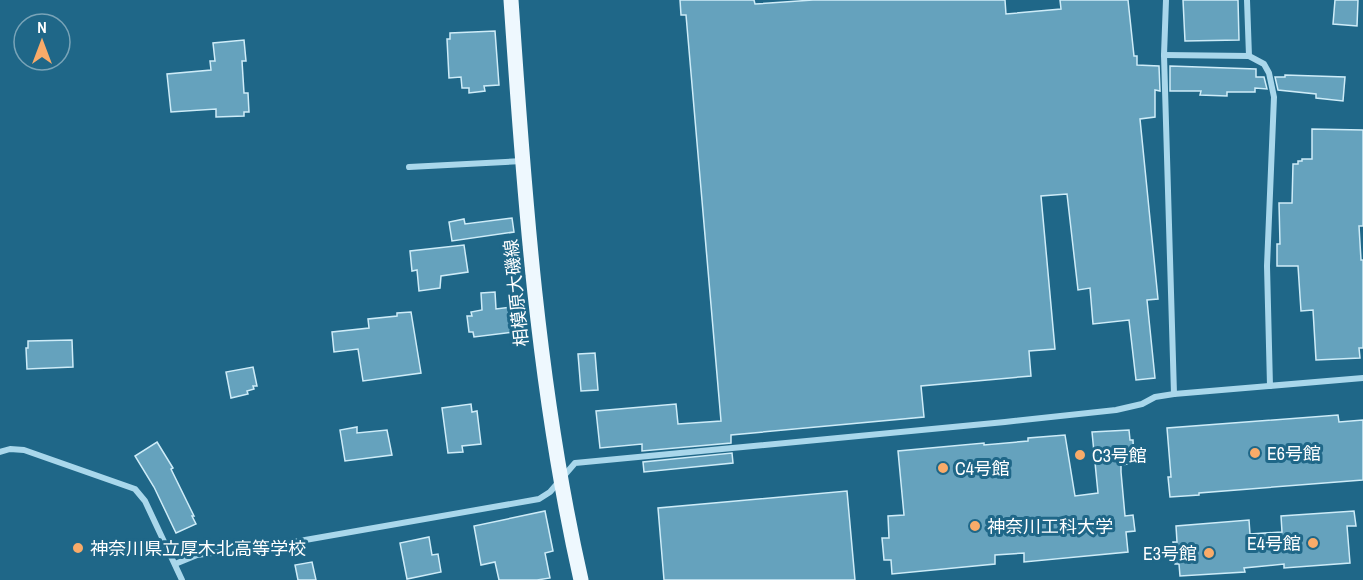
<svg xmlns="http://www.w3.org/2000/svg" width="1363" height="580" font-family="'Archivo Narrow','Noto Sans JP',sans-serif">
<style>
.building{fill:#65a2bd;stroke:#ceecf8;stroke-width:1.5}
.lines{fill:none;stroke-linecap:round;stroke-linejoin:round}
.street{stroke:#a9d7eb;stroke-width:6}
.primary{stroke:#eef8fe;stroke-width:15}
.poi-dot{fill:#f9ab69;stroke:#1f6788;stroke-width:2}
.labels{text-anchor:middle;dominant-baseline:central;stroke-width:6;stroke-linejoin:round;paint-order:stroke}
.street-label{font-size:18px;fill:#fff;stroke:#1f6788}
.poi-label{font-size:18px;fill:#fff;stroke:#1f6788;text-anchor:start}
</style>
<rect width="100%" height="100%" fill="#1f6788"/>
<g class="building">
<path d="M680,0H754L755,4L813,0H1005L1006,14L1061,9L1060,0H1128L1134,56H1137V65L1159,66L1160,91L1155,90V117L1140,119L1158,299L1147,300L1155,378L1136,380L1129,320L1093,324L1090,288L1078,290L1067,194L1041,196L1055,349L1029,351L1031,376L921,386L924,417L731,435V443L642,451V444L600,448L596,411L676,404L678,424L721,421L686,15H681Z"/>
<path d="M1183,0H1238L1239,40L1185,41Z"/>
<path d="M1335,0H1358L1357,26L1333,24Z"/>
<path d="M495,31L499,85L484,86L485,91L469,93V88H462L461,77L449,78L447,39H450V33Z"/>
<path d="M244,40L246,61H242L244,93H248L249,112H244V116L216,117V109L171,112L167,74L211,70L210,61H215L213,43Z"/>
<path d="M1170,66L1256,69V77H1264L1267,89L1255,88V92H1227V96L1200,95L1201,91H1170Z"/>
<path d="M1285,75L1345,77L1343,101L1316,98V94L1278,90L1275,77H1285Z"/>
<path d="M1312,129L1363,130V226H1359L1361,260H1363V348H1359L1360,358L1316,360L1313,310L1301,311L1298,266H1277V244H1280L1279,203H1292L1293,164H1298V161H1302V159H1312Z"/>
<path d="M512,218L514,232L452,241L449,222L464,219L465,224Z"/>
<path d="M464,245L468,272L441,276L440,288L419,291L417,270L412,271L410,251Z"/>
<path d="M495,292L496,309L512,307L515,332L474,337L473,332H469L467,316H472L471,312L482,310L481,293Z"/>
<path d="M411,312L421,373L363,381L358,349L334,352L332,332L369,328L368,319L397,316V313Z"/>
<path d="M72,340L73,367L27,369L26,348H28V341Z"/>
<path d="M595,353L598,390L581,391L578,354Z"/>
<path d="M253,367L257,386H253L254,389L247,391L248,394L231,398L226,372Z"/>
<path d="M471,404L472,412L477,411L481,444L462,446L463,452L448,453L442,408Z"/>
<path d="M1338,415L1339,422L1363,420V480L1199,493V495L1170,497L1168,477H1171L1167,428Z"/>
<path d="M357,427V433L387,430L392,455L345,461L340,430Z"/>
<path d="M1129,430L1130,440H1133L1134,463L1121,465V472L1125,516L1133,515L1135,531L1126,532L1128,552L1024,562V553L995,555V564L892,574L891,560H884L882,538H889L888,516L904,515L898,451L984,443V445L1028,441V438L1065,435L1075,496L1098,493L1092,432Z"/>
<path d="M157,442L173,468L171,469L194,516H192L196,524L176,533L154,487L135,456Z"/>
<path d="M732,453L733,463L644,472L643,462Z"/>
<path d="M847,491L855,580H664L658,508Z"/>
<path d="M545,511L553,551L545,553L550,578L537,580H499L495,562L481,565L474,526Z"/>
<path d="M1354,511L1356,526H1347L1350,563L1284,568V564L1244,568L1245,572L1180,576L1179,564H1175L1173,542H1177L1176,526L1249,520L1250,534L1282,532L1281,516Z"/>
<path d="M429,537L432,555L438,554L441,572L407,579L400,543Z"/>
<path d="M312,562L316,580H298L295,565Z"/>
</g>
<g class="lines">
<g class="street">
<path d="M1166,0L1164,55L1174,394"/>
<path d="M1247,0L1249,56"/>
<path d="M1164,55L1249,56L1264,64L1269,73L1274,97L1267,266L1270,386"/>
<path d="M409,167L522,161"/>
<path d="M0,452L10,449L24,450L135,489L145,501L182,580"/>
<path d="M175,564L197,555L288,543L539,499L550,492L575,463L1005,422L1116,410L1142,404L1155,397L1174,394L1363,378"/>
</g>
<path class="primary" d="M511,0C524,194 538,390 581,580"/>
</g>
<g class="poi-dot">
<circle cx="1255" cy="453" r="6"/>
<circle cx="1080" cy="455" r="6"/>
<circle cx="943" cy="468" r="6"/>
<circle cx="975" cy="526" r="6"/>
<circle cx="1313" cy="543" r="6"/>
<circle cx="78" cy="548" r="6"/>
<circle cx="1209" cy="553" r="6"/>
</g>
<g class="labels">
<g class="street-label">
<text transform="translate(516 293) rotate(-96)">相模原大磯線</text>
</g>
<g class="poi-label">
<text x="1267" y="453">E6号館</text>
<text x="1092" y="455">C3号館</text>
<text x="955" y="468">C4号館</text>
<text x="987" y="526">神奈川工科大学</text>
<text x="1301" y="543" text-anchor="end">E4号館</text>
<text x="90" y="548">神奈川県立厚木北高等学校</text>
<text x="1197" y="553" text-anchor="end">E3号館</text>
</g>
</g>
<g transform="translate(42 42)"><circle r="28" fill="#1f6788" stroke="#79a4b8" stroke-width="1.5"/>
<path d="M0-4.5L10 22L0 15L-10 22Z" fill="#f9ab69"/>
<text y="-9" font-size="16" font-weight="bold" text-anchor="middle" fill="#ffffff">N</text>
</g>
</svg>
